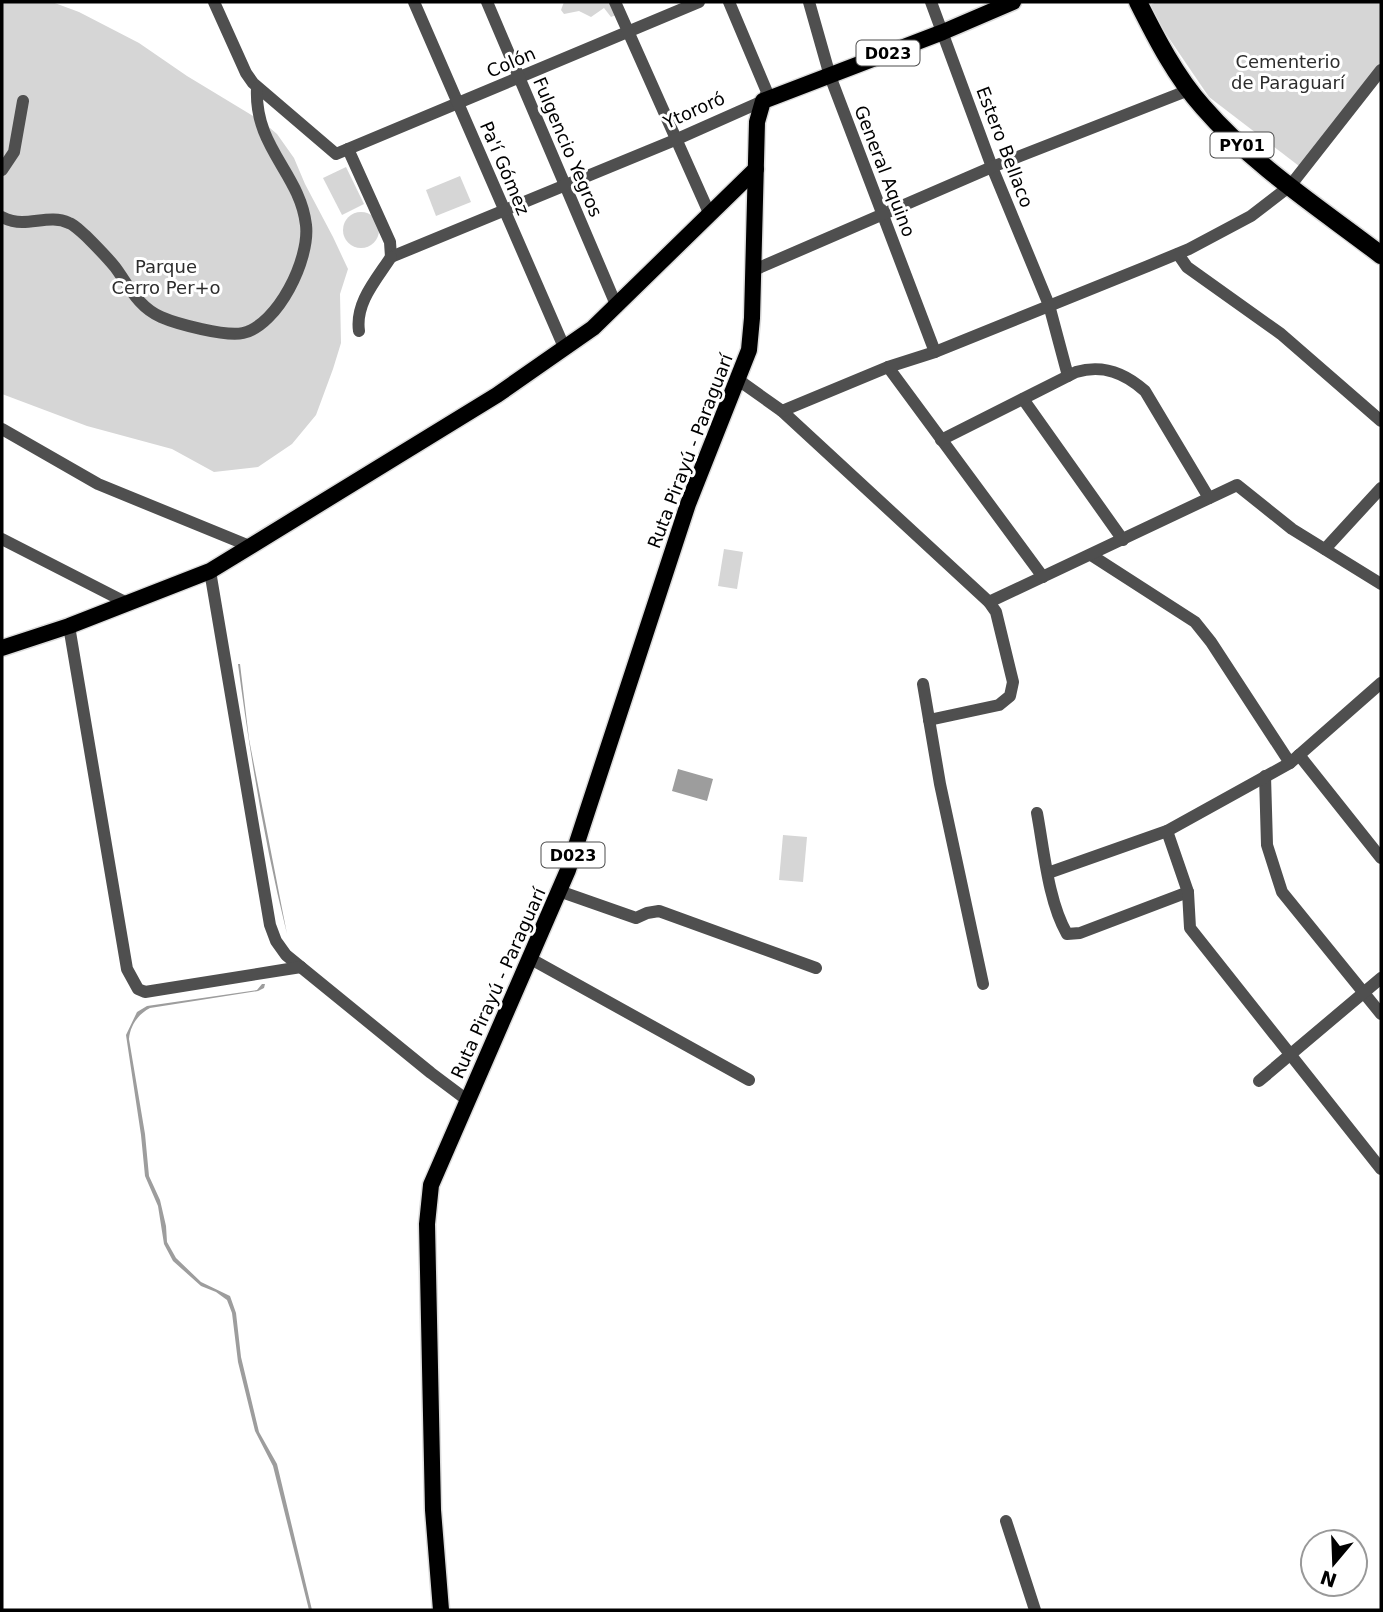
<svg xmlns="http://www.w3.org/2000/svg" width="1383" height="1612" font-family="'DejaVu Sans',sans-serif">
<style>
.green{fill:#d6d6d6}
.water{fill:#9d9d9d}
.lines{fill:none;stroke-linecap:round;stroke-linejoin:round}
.major-casing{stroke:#dbdbdb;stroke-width:19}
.highway-casing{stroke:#dbdbdb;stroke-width:21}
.minor{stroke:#4f4f4f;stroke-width:12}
.major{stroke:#000;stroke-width:16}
.highway{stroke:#000;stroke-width:18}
.labels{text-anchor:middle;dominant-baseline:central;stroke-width:6;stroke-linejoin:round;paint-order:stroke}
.shield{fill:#fff;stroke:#4c4c4c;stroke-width:2}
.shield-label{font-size:16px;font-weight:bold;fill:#000}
.park-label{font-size:18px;fill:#2d2d2d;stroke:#fff}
.street-label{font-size:18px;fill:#000;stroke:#fff}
</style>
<rect width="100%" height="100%" fill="#fff"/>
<g class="green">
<path d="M2,2H52L79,12L139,43L187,76L263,122L277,134L294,158L305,184L333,237L348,269L340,294L341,343L333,369L316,415L292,444L258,467L214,472L172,449L87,426L2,394Z"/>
<path d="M564,2H611L616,15L611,17L604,8L591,17L579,11L564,14L561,10Z"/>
<path d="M1157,2H1381V65L1299,166L1209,97L1147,6Z"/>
<path d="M346,167L364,204L342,215L323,178Z"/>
<path d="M460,176L471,202L436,216L426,190Z"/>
<circle cx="361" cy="230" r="18"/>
<path d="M724,549L743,552L737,589L718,586Z"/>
<path d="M783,835L807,837L803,882L779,880Z"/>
</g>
<g class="water">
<path d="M238,664H240L249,739L287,934C265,845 250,755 238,664Z"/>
<path d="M678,769L713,779L707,801L672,791Z"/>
<path d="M262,984H265L264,988L258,991L150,1008C138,1014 130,1026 129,1039L145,1134L149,1176L160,1200L166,1226L167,1242L176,1258L201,1282L230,1296L236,1313L241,1357L259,1432L277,1464L312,1610H309L273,1466L255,1431L238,1362L232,1313L227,1300L216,1292L201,1286L173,1261L164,1244L158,1206L145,1176L141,1135L126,1035L137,1012L147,1006L257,990Z"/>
</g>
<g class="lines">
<g class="major-casing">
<g id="major">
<path d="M2,648L69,626L210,571L497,395L593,328L756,169"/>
<path d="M441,1610L433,1510L427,1224L431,1185L568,870L688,504L749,350L752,318L757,122L763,101L943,32L1013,2"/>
</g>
</g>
<g class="highway-casing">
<path id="highway" d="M1138,2C1156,38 1176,77 1203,107C1253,165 1321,209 1381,255"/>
</g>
<g class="minor">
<path d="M214,2L246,73L253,83L336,154L699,2"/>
<path d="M414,2L564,347"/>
<path d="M487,2L617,307"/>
<path d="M615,2L710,215"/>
<path d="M809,2L830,76L935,352"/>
<path d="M931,2L992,167L1049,305L1068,376"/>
<path d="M348,149L390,242L391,257"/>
<path d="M2,170L14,152L23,101"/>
<path d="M2,217C8,220 15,222 22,222C38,222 54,216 69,223C75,225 81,232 86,236C96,246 106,256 115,267C129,286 138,307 161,317C177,324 226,337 243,333C278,325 310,259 306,225C300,173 254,148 257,88"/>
<path d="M1178,254L1187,267L1281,334L1381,421"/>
<path d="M391,257L675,140L763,101L767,92L729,2"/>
<path d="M754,270L992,167L1189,90"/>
<path d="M359,331C355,303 376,280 391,257"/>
<path d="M888,367L1043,577"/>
<path d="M737,379L782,411L989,602L996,612L1013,682L1010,696L999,705L929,720"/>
<path d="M1023,399L1123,540"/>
<path d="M782,411L888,367L935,352L1148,266L1189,249L1251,216L1290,186L1381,70"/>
<path d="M2,429L98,484L252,547"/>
<path d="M941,440L1076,372C1103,364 1125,373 1145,391L1209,498"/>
<path d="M2,539L127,603"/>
<path d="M1325,549L1381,488"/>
<path d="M1091,555L1195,622L1211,642L1290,763"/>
<path d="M210,571L270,925L276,941L286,955L431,1073L467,1100"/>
<path d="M989,602L1237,485L1292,529L1381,584"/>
<path d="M69,626L127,969L138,989L145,992L301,967"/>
<path d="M923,684L940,784L983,984"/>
<path d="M1299,755L1381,858"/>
<path d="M1265,776L1267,845L1282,892L1381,1014"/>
<path d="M1037,813C1044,850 1048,901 1067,934L1080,933L1188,892"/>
<path d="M1167,831L1188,892L1190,928L1381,1169"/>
<path d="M1048,873L1167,831L1290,763L1381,683"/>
<path d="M559,891L636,918L647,913L659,911L816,968"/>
<path d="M531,959L749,1080"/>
<path d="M1259,1081L1381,978"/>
<path d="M1006,1521L1035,1610"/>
</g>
<use href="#major" class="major"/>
<use href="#highway" class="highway"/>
</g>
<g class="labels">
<g class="shield">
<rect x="856.5" y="40.5" width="63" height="25" rx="5"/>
<rect x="1210.5" y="132.5" width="63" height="25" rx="5"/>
<rect x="541.5" y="842.5" width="63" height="25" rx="5"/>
</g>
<g class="shield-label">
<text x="888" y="53">D023</text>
<text x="1242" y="145">PY01</text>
<text x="573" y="855">D023</text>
</g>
<g class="park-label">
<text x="1288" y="61">Cementerio<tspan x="1288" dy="21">de Paraguarí</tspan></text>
<text x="166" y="266">Parque<tspan x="166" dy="21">Cerro Per+o</tspan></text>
</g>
<g class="street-label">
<text transform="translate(511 62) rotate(-23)">Colón</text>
<text transform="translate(694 110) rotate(-24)">Ytororó</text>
<text transform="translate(568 147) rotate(67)">Fulgencio Yegros</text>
<text transform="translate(1005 147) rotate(69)">Estero Bellaco</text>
<text transform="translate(505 168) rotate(67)">Pa'í Gómez</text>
<text transform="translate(885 171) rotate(69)">General Aquino</text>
<text transform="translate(690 451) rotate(-69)">Ruta Pirayú - Paraguarí</text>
<text transform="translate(498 983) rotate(-66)">Ruta Pirayú - Paraguarí</text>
</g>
</g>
<rect width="1383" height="1612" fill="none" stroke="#000000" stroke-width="7"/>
<g transform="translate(1334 1563) rotate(199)"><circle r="33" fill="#ffffff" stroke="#999999" stroke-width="2"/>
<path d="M0-5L12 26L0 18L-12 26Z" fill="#000000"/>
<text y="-10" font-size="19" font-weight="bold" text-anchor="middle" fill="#000000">N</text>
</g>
</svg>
